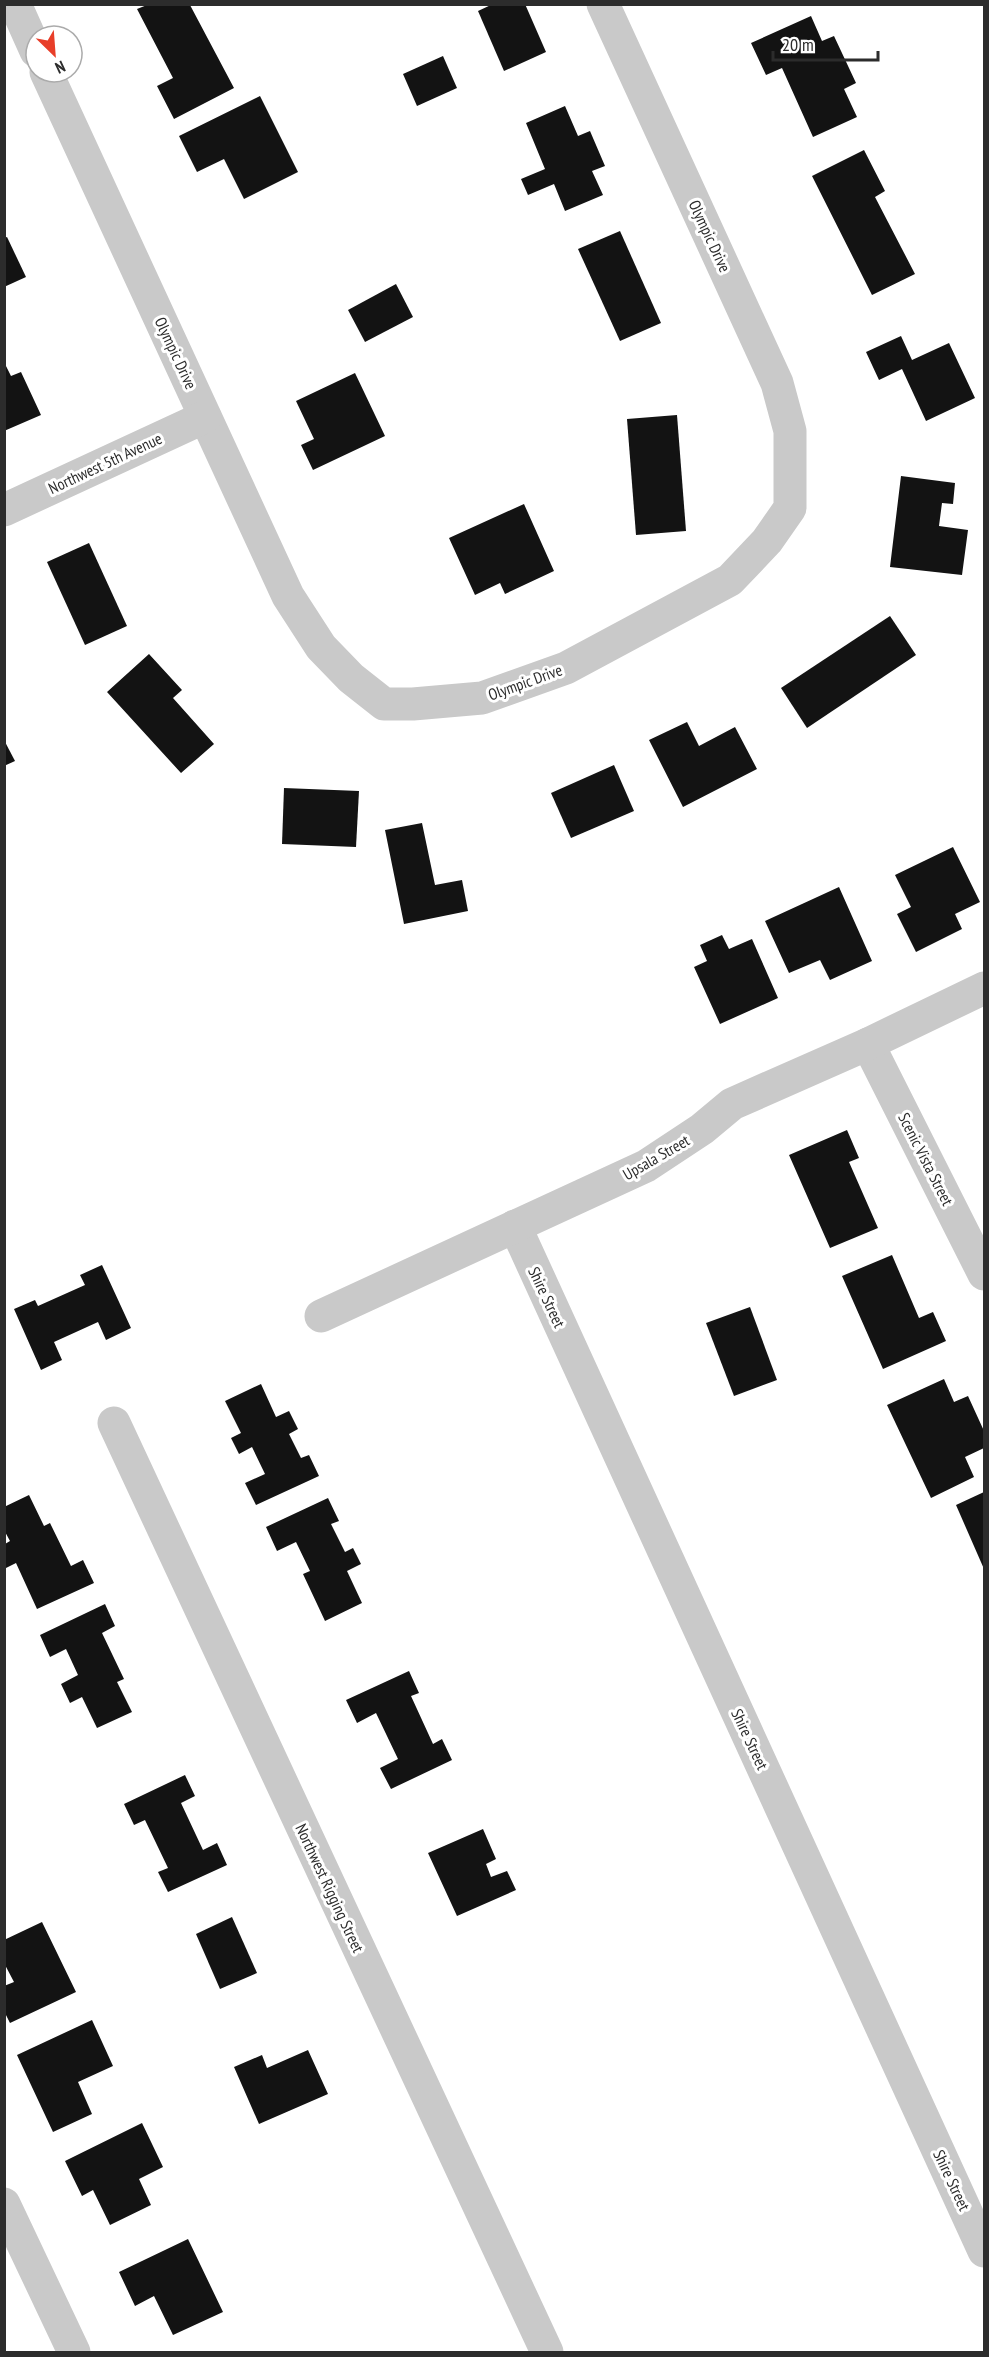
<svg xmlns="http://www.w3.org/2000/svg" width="989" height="2357" font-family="'PT Sans Narrow',sans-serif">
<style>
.building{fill:#131313}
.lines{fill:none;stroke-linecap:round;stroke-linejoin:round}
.street{stroke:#c9c9c9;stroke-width:33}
.labels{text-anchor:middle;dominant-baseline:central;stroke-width:6;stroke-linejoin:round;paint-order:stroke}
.street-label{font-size:16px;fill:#2c2c2c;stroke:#fff}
</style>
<rect width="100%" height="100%" fill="#fff"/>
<g class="building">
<path d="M493,4H525L546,52L504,71L478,11Z"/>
<path d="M147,5H190L234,88L174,119L157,86L173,78L137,9Z"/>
<path d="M811,16L822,41L834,36L856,83L844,89L857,117L813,137L782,68L766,75L751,43Z"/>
<path d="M443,56L457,88L417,106L403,74Z"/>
<path d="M260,96L298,172L244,199L224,159L197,172L179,136Z"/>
<path d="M565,106L578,136L590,131L605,166L592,171L603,195L565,211L554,184L528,195L521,179L545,169L526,123Z"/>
<path d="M864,150L885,191L875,197L915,274L872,295L812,176Z"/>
<path d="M620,231L661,323L620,341L578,249Z"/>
<path d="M7,237L26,277L4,287V238Z"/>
<path d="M396,284L413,317L365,342L348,310Z"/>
<path d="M901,336L912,360L949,343L975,398L926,421L902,369L879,380L866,352Z"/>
<path d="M4,362L11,376L21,372L41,415L4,431Z"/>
<path d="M355,373L385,436L313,470L301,445L314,439L296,401Z"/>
<path d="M677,415L686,531L636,535L627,419Z"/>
<path d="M901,476L955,483L953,504L942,503L939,526L968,530L962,575L890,567Z"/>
<path d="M524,504L554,571L505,594L500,583L475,595L449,538Z"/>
<path d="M89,543L127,626L85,645L47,562Z"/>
<path d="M890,616L916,655L807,728L781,688Z"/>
<path d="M149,654L182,690L173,698L214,744L181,773L107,692Z"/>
<path d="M687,722L699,746L735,727L757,769L683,807L649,740Z"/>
<path d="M4,740L15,761L4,766Z"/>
<path d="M614,765L634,811L571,838L551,793Z"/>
<path d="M284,788L359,791L356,847L282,844Z"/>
<path d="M422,823L435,885L462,880L468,911L404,924L385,830Z"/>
<path d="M953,847L980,902L955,914L962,929L916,952L897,914L911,907L895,875Z"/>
<path d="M839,887L872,961L830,980L820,960L789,973L765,921Z"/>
<path d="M722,935L729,949L752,939L778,998L720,1024L694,967L707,961L700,945Z"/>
<path d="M847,1130L859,1158L849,1162L878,1228L830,1248L789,1155Z"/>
<path d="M892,1255L919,1318L933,1312L946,1341L883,1369L842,1276Z"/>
<path d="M102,1265L131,1328L106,1340L98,1322L54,1342L62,1360L41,1370L14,1309L35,1300L38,1306L85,1285L80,1275Z"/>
<path d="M750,1307L777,1380L734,1396L706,1323Z"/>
<path d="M944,1379L954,1402L968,1396L984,1431V1448L965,1457L974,1477L931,1498L887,1405Z"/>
<path d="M261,1384L276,1417L289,1411L298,1429L289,1434L301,1458L309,1455L319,1476L256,1505L245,1483L265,1474L252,1447L239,1454L231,1438L241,1433L225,1401Z"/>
<path d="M984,1492V1569L956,1505Z"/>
<path d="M29,1495L44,1526L50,1523L71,1566L83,1560L94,1583L37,1609L16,1563L6,1568L5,1564V1544L10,1541L4,1530V1507Z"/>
<path d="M328,1498L339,1521L331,1524L345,1552L353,1548L361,1564L347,1571L362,1603L325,1621L303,1574L310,1571L296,1542L277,1551L266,1527Z"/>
<path d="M105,1604L115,1626L102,1633L124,1679L117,1682L132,1712L97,1728L82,1697L70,1703L61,1684L78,1675L66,1649L50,1657L40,1635Z"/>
<path d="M409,1671L419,1693L411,1696L433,1744L442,1739L452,1760L391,1789L380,1768L398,1759L376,1713L357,1723L346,1700Z"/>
<path d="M185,1775L195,1796L181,1803L203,1850L217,1843L227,1865L168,1892L158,1872L168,1868L145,1820L134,1825L124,1804Z"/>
<path d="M483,1829L496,1859L486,1864L491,1877L507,1871L516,1890L457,1916L428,1853Z"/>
<path d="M232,1917L257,1973L220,1989L196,1934Z"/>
<path d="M42,1922L76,1992L10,2023L4,2011V1986L14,1982L4,1963V1940Z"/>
<path d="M92,2020L113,2066L78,2082L92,2114L53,2132L17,2055Z"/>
<path d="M308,2050L328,2094L259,2124L234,2067L262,2055L267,2068Z"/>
<path d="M142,2123L163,2167L139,2179L151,2205L110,2225L93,2190L82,2196L65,2161Z"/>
<path d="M188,2239L223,2312L173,2335L154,2296L135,2306L119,2272Z"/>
</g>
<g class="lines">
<g class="street">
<path d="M15,4L36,51"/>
<path d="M46,72L288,596L321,647L351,678L384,704H413L482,698L566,668L730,580L767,541L790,508V431L777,383L603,4"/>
<path d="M4,510L205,417"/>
<path d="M868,1044L984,1274"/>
<path d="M515,1226L984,2251"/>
<path d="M321,1316L646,1166L702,1129L732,1104L868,1044L984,988"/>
<path d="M114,1423L547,2352"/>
<path d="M4,2204L74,2352"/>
</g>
</g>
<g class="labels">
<g class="street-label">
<text transform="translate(710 236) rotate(65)">Olympic Drive</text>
<text transform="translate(176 353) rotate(65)">Olympic Drive</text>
<text transform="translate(105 463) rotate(-25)">Northwest 5th Avenue</text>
<text transform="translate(525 682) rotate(-20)">Olympic Drive</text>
<text transform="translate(656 1157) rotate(-30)">Upsala Street</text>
<text transform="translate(926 1159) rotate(63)">Scenic Vista Street</text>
<text transform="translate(547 1297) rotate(65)">Shire Street</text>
<text transform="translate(750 1739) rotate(65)">Shire Street</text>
<text transform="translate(330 1888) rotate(65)">Northwest Rigging Street</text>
<text transform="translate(952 2180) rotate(65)">Shire Street</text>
</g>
</g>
<rect width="989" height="2357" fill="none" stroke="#2c2c2c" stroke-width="12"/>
<g transform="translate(54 54) rotate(155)"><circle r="28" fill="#ffffff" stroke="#ababab" stroke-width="1.5"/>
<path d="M0-4.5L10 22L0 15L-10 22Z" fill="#e83e29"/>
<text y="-9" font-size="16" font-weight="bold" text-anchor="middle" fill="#2c2c2c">N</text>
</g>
<path d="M773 51v9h105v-9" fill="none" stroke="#2c2c2c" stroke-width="3"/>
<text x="782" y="51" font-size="18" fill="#2c2c2c" stroke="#ffffff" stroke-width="4.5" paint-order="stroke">20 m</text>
</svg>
